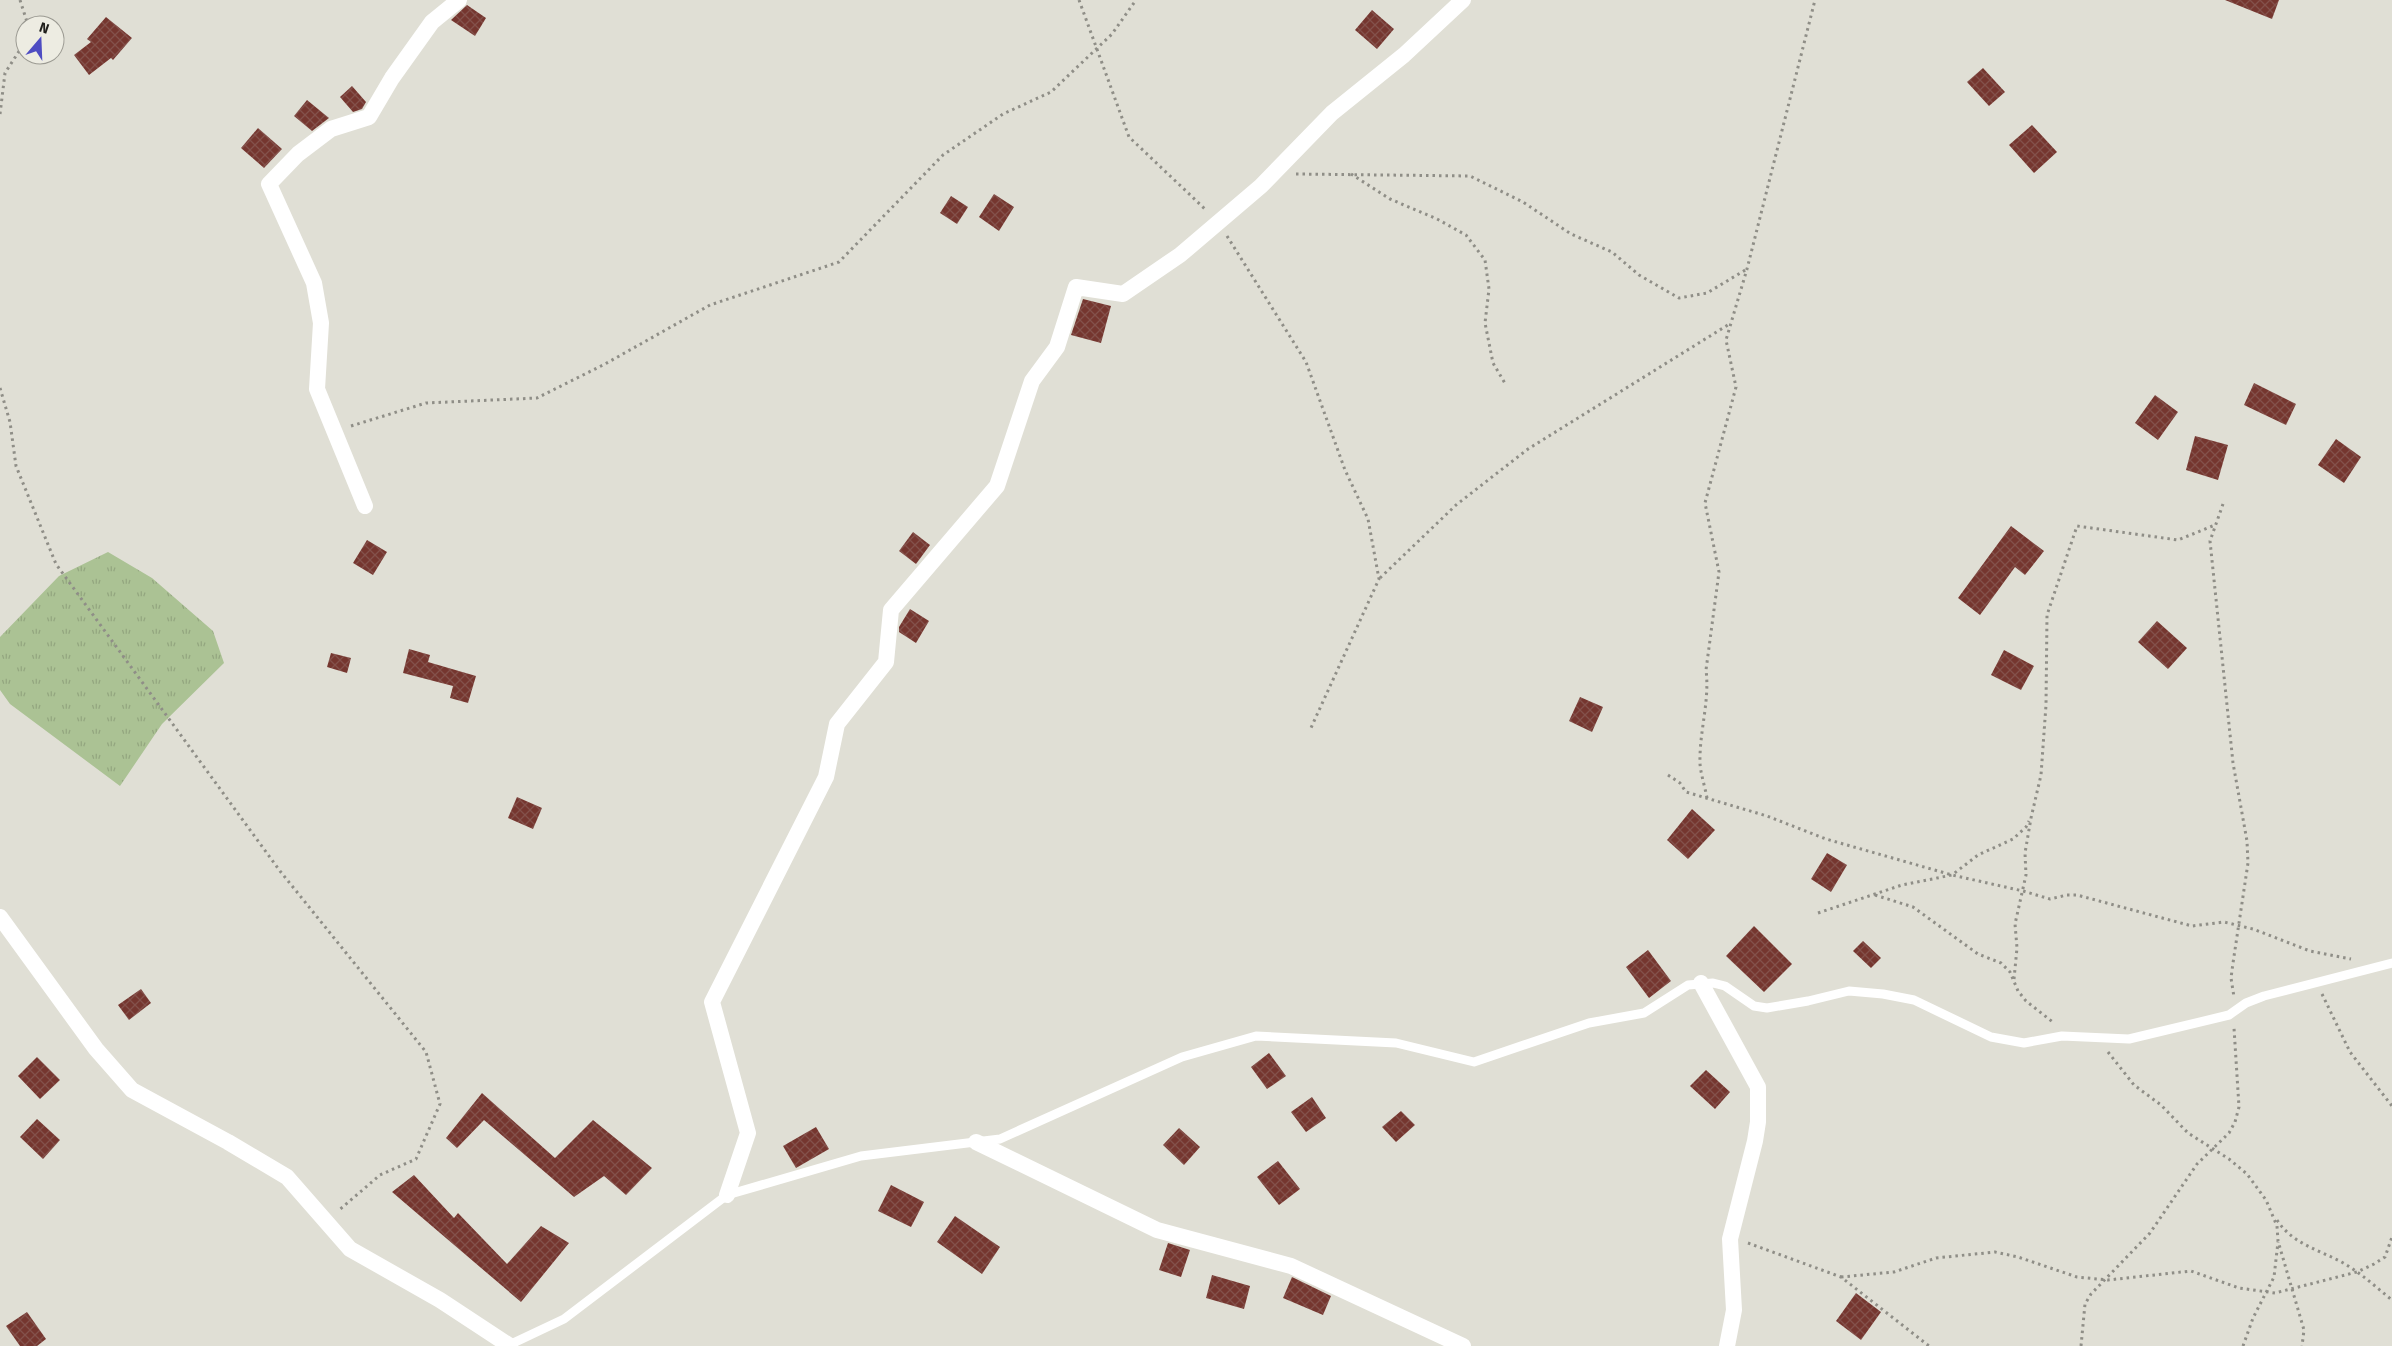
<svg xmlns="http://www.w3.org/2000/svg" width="2392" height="1346" font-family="'Fira Sans',sans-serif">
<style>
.grass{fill:url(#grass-tufts)}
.building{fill:url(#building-cross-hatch)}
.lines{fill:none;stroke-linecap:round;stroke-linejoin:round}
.path{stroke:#8f8e87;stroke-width:3;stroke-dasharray:2.5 4;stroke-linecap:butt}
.lane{stroke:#fff;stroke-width:9}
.street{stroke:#fff;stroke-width:16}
</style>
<defs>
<pattern id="grass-tufts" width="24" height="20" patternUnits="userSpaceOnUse" patternTransform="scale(1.25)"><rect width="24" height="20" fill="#abc294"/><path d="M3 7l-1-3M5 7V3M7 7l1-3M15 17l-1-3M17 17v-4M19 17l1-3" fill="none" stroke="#93a67f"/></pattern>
<pattern id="building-cross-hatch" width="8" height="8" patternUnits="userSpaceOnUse" patternTransform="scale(1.25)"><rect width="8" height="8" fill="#75362f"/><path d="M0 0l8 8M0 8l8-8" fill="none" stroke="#83514b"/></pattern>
</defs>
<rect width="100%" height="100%" fill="#e0dfd5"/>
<path class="grass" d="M108,552L152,578L213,631L224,663L162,724L120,786L10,704L0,690V637L59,576Z"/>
<g class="building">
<path d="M2225,0H2279L2272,19Z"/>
<path d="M467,5L486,18L475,36L451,20Z"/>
<path d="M1372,10L1394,29L1377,49L1355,30Z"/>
<path d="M106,17L132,38L113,60L111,58L89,75L74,55L91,42L87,39Z"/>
<path d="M1983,68L2005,92L1989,106L1967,82Z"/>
<path d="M352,86L366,102L362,109L353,112L340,97Z"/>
<path d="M307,100L329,118L312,131L294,116Z"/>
<path d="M2032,125L2057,152L2034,173L2009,145Z"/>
<path d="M258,128L282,149L264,168L241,148Z"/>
<path d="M994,194L1014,207L999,231L979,217Z"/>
<path d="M951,196L968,207L957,224L940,213Z"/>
<path d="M1083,299L1111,306L1101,343L1071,335Z"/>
<path d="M2254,383L2296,404L2286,425L2244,405Z"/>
<path d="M2155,395L2178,412L2158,440L2135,423Z"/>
<path d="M2195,436L2228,445L2218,480L2186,470Z"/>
<path d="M2336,439L2361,457L2344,483L2318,465Z"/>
<path d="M2011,526L2044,551L2025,575L2015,567L1980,615L1958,598Z"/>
<path d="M913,532L930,545L916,564L899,551Z"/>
<path d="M367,540L387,552L373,575L353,563Z"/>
<path d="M910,609L929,621L916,643L899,632V627Z"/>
<path d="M2157,621L2187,648L2168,669L2138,642Z"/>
<path d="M409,649L430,655L428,662L476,676L468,703L450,698L453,686L403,673Z"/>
<path d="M2004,650L2034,666L2021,690L1991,675Z"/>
<path d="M331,653L351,658L347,673L327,667Z"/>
<path d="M1580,697L1603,707L1592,732L1569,721Z"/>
<path d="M517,797L542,808L533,829L508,818Z"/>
<path d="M1692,809L1715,830L1688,859L1667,840Z"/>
<path d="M1827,853L1847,865L1831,892L1811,879Z"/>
<path d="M1754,926L1792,964L1764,992L1726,956Z"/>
<path d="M1863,941L1881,958L1871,968L1853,951Z"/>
<path d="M1648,950L1671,981L1649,998L1626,967Z"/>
<path d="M141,989L151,1003L129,1020L118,1005Z"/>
<path d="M1269,1053L1286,1076L1267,1089L1251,1067Z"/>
<path d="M37,1057L60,1080L40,1099L18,1076Z"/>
<path d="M1706,1070L1730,1092L1715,1109L1690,1086Z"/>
<path d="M482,1093L555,1158L593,1120L652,1168L626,1195L604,1176L574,1197L484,1120L457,1148L446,1138Z"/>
<path d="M1312,1097L1326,1118L1306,1132L1291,1112Z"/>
<path d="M1401,1111L1415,1125L1396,1142L1382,1127Z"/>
<path d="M37,1119L60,1140L43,1159L20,1137Z"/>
<path d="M816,1127L829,1149L796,1168L783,1146Z"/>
<path d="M1179,1128L1200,1147L1184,1165L1163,1145Z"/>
<path d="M1278,1161L1300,1189L1279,1205L1257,1177Z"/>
<path d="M414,1175L454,1218L458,1213L507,1264L541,1226L569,1243L521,1302L392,1192Z"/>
<path d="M891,1185L924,1202L911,1227L878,1211Z"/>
<path d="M955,1216L1000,1247L982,1274L937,1242Z"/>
<path d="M1168,1243L1190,1250L1181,1277L1159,1270Z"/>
<path d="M1212,1275L1250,1286L1244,1309L1206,1298Z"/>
<path d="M1292,1277L1331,1296L1323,1315L1283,1298Z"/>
<path d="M1856,1293L1881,1312L1861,1340L1836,1321Z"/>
<path d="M27,1312L46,1339L37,1346H20L6,1326Z"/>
</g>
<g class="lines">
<g class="path">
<path d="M20,0L28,25"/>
<path d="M1079,0L1129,137L1206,210"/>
<path d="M0,114L5,73L25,42"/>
<path d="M1296,174L1470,176L1523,202L1571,234L1612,252L1639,275L1679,298L1707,293L1747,269"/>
<path d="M1351,174L1390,199L1437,219L1466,235L1485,260L1489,289L1485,323L1493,363L1506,385"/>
<path d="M1227,236L1306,362L1345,470L1368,519L1379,579L1310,730"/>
<path d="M0,388L10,422L16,466L56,564L280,871L426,1052L440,1104L416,1159L380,1175L338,1211"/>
<path d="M351,426L426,403L537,398L605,364L710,305L839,262L943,155L1003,114L1051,92L1112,34L1136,0"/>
<path d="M2223,504L2210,541L2233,763L2247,841L2248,863L2233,963L2231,978L2234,997"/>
<path d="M1380,578L1456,505L1528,449L1731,323"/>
<path d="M1668,775L1680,783L1686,792L1767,816L1826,839L1952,875L2023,891L2050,899L2067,895H2077L2192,926L2224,922L2253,929L2310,951L2351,959"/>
<path d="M1707,798C1705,787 1701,775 1700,764C1699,732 1710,701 1706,670L1719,572L1705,503L1736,387L1726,340L1747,269L1815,0"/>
<path d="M1875,895L1913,907L1978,954L2001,963L2010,972L2018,991L2026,1001L2054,1023"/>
<path d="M1818,913L1902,885L1952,875L1978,855L2013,839L2026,827L2029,821"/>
<path d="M2014,979L2017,948L2015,924L2026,875L2025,853L2031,818L2041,775L2046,705L2047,615L2077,526L2178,540L2215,525"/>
<path d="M2322,994L2350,1052L2392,1106"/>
<path d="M2108,1052L2134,1085L2161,1105L2188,1133L2229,1159L2247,1174L2266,1200L2277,1226L2278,1241L2304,1330L2302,1346"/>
<path d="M2277,1220C2293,1245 2321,1250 2345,1264C2362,1274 2377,1288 2392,1300"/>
<path d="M1748,1243L1841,1277L1929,1346"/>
<path d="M1841,1277L1894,1272L1936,1258L1995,1252L2018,1257L2077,1277L2108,1280L2191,1271L2239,1288L2275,1293L2357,1272L2374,1264L2385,1257L2392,1237"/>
<path d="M2081,1346L2085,1304L2091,1294L2150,1233L2197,1164L2229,1133L2235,1122L2239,1107L2234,1028"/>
<path d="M2243,1346L2253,1318L2274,1277L2278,1242"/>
</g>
<path class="lane" d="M507,1346L564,1319L727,1195L861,1156L1000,1139L1182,1057L1256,1036L1396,1043L1474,1062L1589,1023L1644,1013L1688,985L1713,983L1725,986L1754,1006L1767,1008L1808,1001L1849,991L1883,994L1914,1000L1991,1037L2024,1043L2062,1036L2129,1039L2229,1015L2246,1003L2264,996L2392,963"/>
<g class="street">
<path d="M365,506L317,389L321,323L314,283L269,184L298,154L331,129L369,117L392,78L432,22L459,0"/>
<path d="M0,917L96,1049L132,1090L228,1142L287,1177L350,1249L440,1300L510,1346"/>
<path d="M1701,983L1758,1087V1122L1755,1141L1730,1239L1734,1310L1727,1346"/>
<path d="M976,1142L1157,1230L1291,1266L1463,1346"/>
<path d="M727,1195L748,1133L712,1002L826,777L837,724L886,662L891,610L997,486L1032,381L1057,347L1076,287L1123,294L1180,255L1261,186L1332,113L1404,55L1463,0"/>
</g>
</g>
<g transform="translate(40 40) rotate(19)"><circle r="24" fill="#edece2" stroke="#9b9a92"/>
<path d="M0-4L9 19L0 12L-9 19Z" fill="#4e4cc2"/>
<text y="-8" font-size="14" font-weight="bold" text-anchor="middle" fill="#1f1e1b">N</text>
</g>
</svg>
